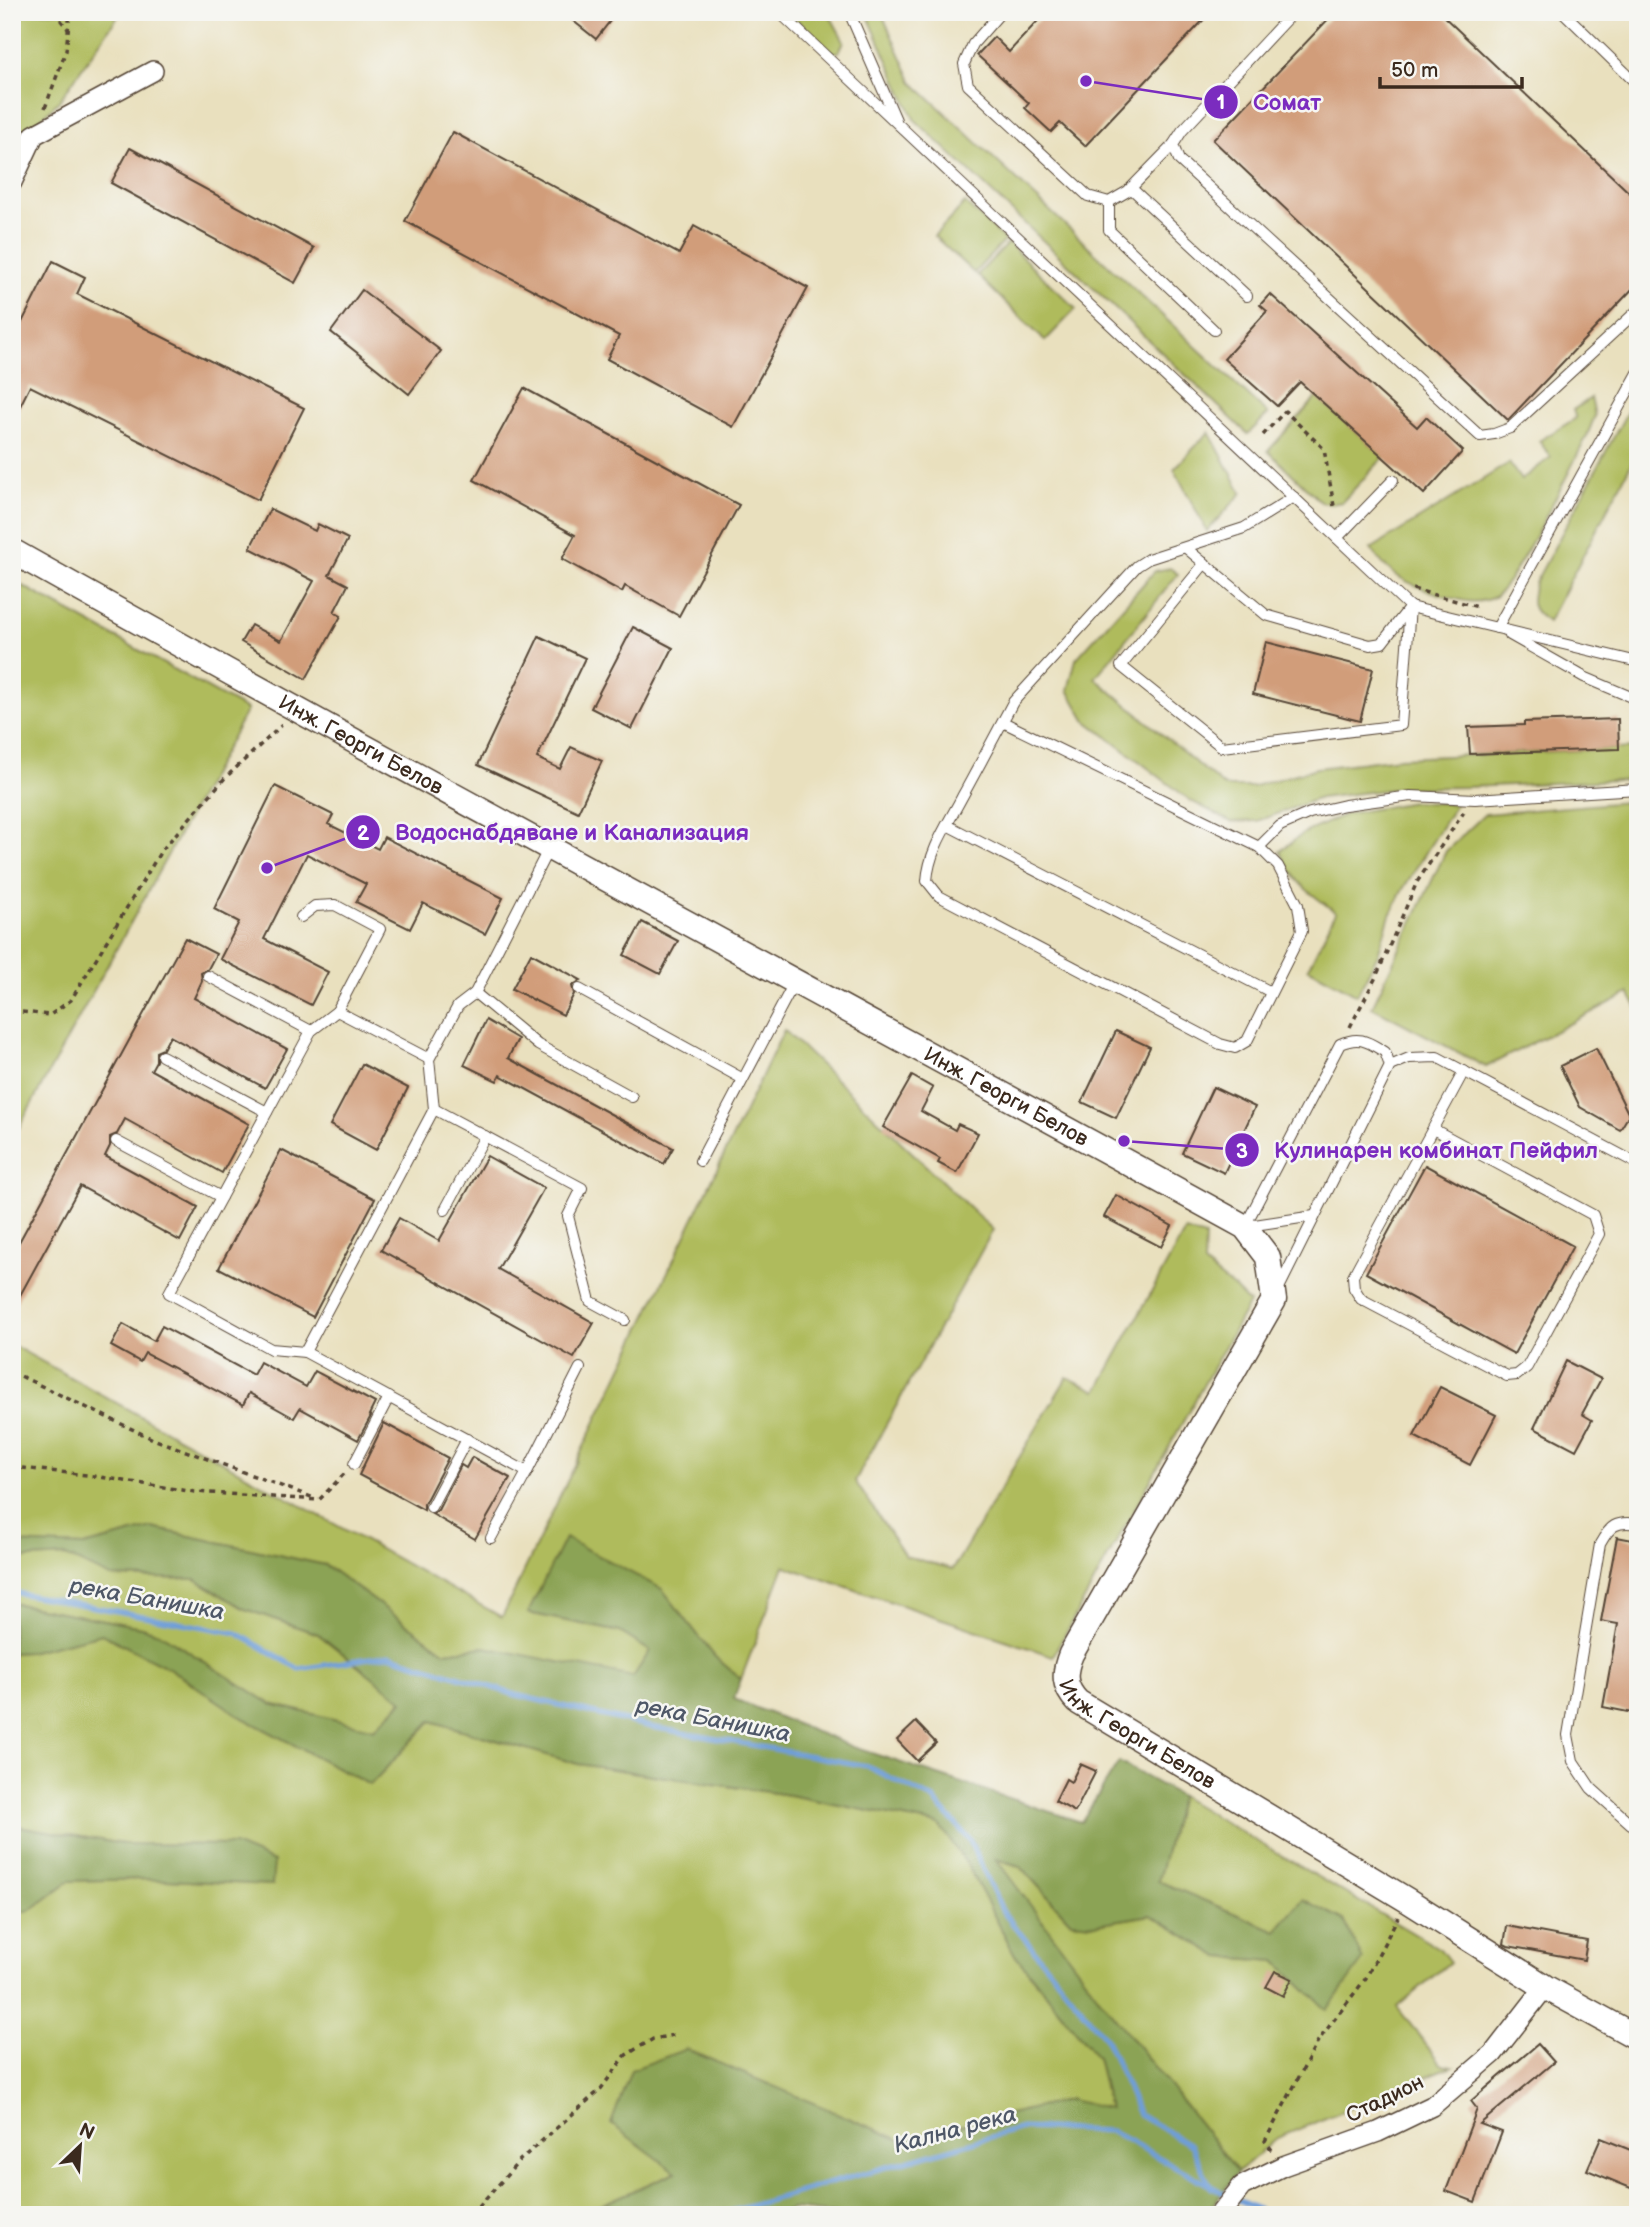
<svg xmlns="http://www.w3.org/2000/svg" width="1650" height="2227" font-family="'Balsamiq Sans',sans-serif">
<style>
.green{fill:#afbb5c;stroke:#75723d;stroke-width:2}
.forest{fill:#8ba354;stroke:#636639;stroke-width:2}
.lines{fill:none;stroke-linecap:round;stroke-linejoin:round}
.stream{stroke:#6e9ed8;stroke-width:5}
.building{fill:#d19d7a}
.service-casing{stroke:#554536;stroke-width:12}
.minor-casing{stroke:#554536;stroke-width:22}
.tertiary-casing{stroke:#554536;stroke-width:27}
.path{stroke:#554536;stroke-width:3.5;stroke-dasharray:5 5;stroke-linecap:butt}
.service{stroke:#fff;stroke-width:10}
.minor{stroke:#fff;stroke-width:19}
.tertiary{stroke:#fff;stroke-width:24}
.labels{text-anchor:middle;dominant-baseline:central;stroke-width:5;stroke-linejoin:round;paint-order:stroke}
.street-label{font-size:21px;fill:#3b2a1e;stroke:#f6f6f2}
.water-label{font-size:23px;font-style:italic;fill:#4f5868;stroke:#f6f6f2}
.leader{fill:none;stroke:#7b2cbf;stroke-width:2.5}
.callout-dot{fill:#7b2cbf;stroke:#f6f6f2;stroke-width:2.5}
.mark-label{font-size:21px;text-anchor:middle;font-weight:bold;fill:#fff}
.callout-label{font-size:23px;text-anchor:middle;font-weight:bold;fill:#7b2cbf;stroke:#f6f6f2;stroke-width:5;stroke-linejoin:round;paint-order:stroke}
</style>
<rect width="100%" height="100%" fill="#f6f6f2"/>
<filter id="ink" filterUnits="userSpaceOnUse"><feTurbulence type="fractalNoise" baseFrequency=".0143" numOctaves="2"/><feDisplacementMap in="SourceGraphic" scale="14" xChannelSelector="R" yChannelSelector="G"/><feConvolveMatrix kernelMatrix="1 2 1 2 8 2 1 2 1" color-interpolation-filters="sRGB"/></filter>
<filter id="wash" filterUnits="userSpaceOnUse"><feTurbulence type="fractalNoise" baseFrequency=".00686" numOctaves="4" result="noise"/><feDisplacementMap in="SourceGraphic" scale="28" xChannelSelector="R" yChannelSelector="G"/><feGaussianBlur stdDeviation="1.57" result="paint"/><feColorMatrix in="noise" values="0 0 0 0 0 0 0 0 0 0 0 0 0 0 0 0 0 1.4 0 .05"/><feComposite in="paint" operator="in"/></filter>
<g filter="url(#wash)">
<rect width="100%" height="100%" fill="#e9e0be"/>
<g class="green">
<path d="M12,12H121L59,101L23,136L12,158Z"/>
<path d="M788,12H828L844,41L839,52L831,53Z"/>
<path d="M866,12H881L913,83L1268,414L1248,434L914,119Z"/>
<path d="M965,203L1005,240L974,273L934,236Z"/>
<path d="M1008,243L1076,309L1045,341L977,275Z"/>
<path d="M1638,392V451L1548,622C1529,609 1530,603 1535,583Z"/>
<path d="M1317,397L1384,457L1342,502L1331,504L1321,502L1268,451Z"/>
<path d="M1591,398L1595,416L1586,438C1572,465 1513,587 1494,597C1475,607 1454,598 1436,593C1407,584 1388,574 1371,549L1509,463L1521,480L1551,457L1539,441L1576,418L1573,410Z"/>
<path d="M1209,432L1242,493L1207,531L1174,469Z"/>
<path d="M1170,568L1178,574L1095,678L1225,787H1251L1317,768L1399,758L1638,748V779L1468,787L1401,788L1320,798L1257,821L1231,822L1191,801L1085,720L1068,690L1076,659L1155,571Z"/>
<path d="M12,580L247,710L12,1140Z"/>
<path d="M1638,801V1009L1629,993L1486,1067L1372,1007L1446,851L1485,814Z"/>
<path d="M1413,802L1456,804L1403,889L1390,915L1378,954L1357,995L1308,968L1336,912C1307,891 1296,885 1280,851L1304,833L1346,814Z"/>
<path d="M784,1030L993,1230L855,1481L905,1556L953,1569L1067,1377L1097,1391L1185,1231L1205,1237L1204,1264L1235,1289L1249,1303L1053,1656L784,1566L741,1679L715,1657L662,1589L528,1613L620,1632L650,1651L633,1678L484,1647L445,1652L325,1565L152,1528L84,1546L12,1543V1345L502,1617Z"/>
<path d="M66,1556L111,1577L195,1579L245,1609L318,1634L403,1700L374,1729L271,1704L159,1633L141,1627L12,1603V1559Z"/>
<path d="M102,1634L169,1668L243,1718L370,1785L431,1721L578,1764L789,1795L939,1825L967,1864L1015,1955L1097,2057L1109,2109L1069,2100L900,2140L686,2049L676,2172L578,2215H12V1914L31,1910L69,1881L145,1879L272,1885L234,1845L123,1844L12,1825V1653L28,1652Z"/>
<path d="M1180,1796L1440,1949L1450,1962L1397,2007L1441,2064L1452,2066L1277,2138L1238,2172L1101,2000L995,1859L1020,1866L1071,1922L1095,1924L1151,1915L1220,1957L1276,1961L1327,2009L1276,1931L1158,1881Z"/>
</g>
<g class="forest">
<path d="M152,1528L325,1565L445,1652L484,1647L633,1677L650,1651L620,1632L528,1613L565,1538L662,1589L715,1657L741,1679L734,1699L853,1747L1081,1822L1119,1762L1180,1796L1158,1881L1276,1931L1303,1899L1344,1920L1363,1960L1327,2010L1276,1961L1220,1957L1151,1915L1095,1924L1071,1922L1020,1866L996,1859L1101,2000L1238,2172L1205,2215H847L792,2209L779,2215H578L676,2172L611,2124L631,2070L686,2049L900,2140L1069,2100L1109,2108L1097,2057L1015,1955L967,1864L939,1825L789,1795L578,1764L431,1721L370,1785L243,1718L169,1668L102,1634L28,1652L12,1653V1603L141,1627L159,1633L271,1704L374,1729L403,1701L318,1634L245,1609L195,1579L111,1577L66,1556L12,1559V1543L84,1546Z"/>
<path d="M12,1825L123,1844L234,1845L274,1862L272,1885L145,1879L69,1881L31,1910L12,1914Z"/>
</g>
<g class="lines">
<g class="stream">
<path d="M12,1592L237,1633L299,1669L389,1655L516,1695L651,1727L867,1766L934,1800L969,1839L1003,1912L1106,2039L1139,2115L1191,2145L1211,2188"/>
<path d="M1238,2200L1270,2215"/>
<path d="M719,2215L1022,2128L1111,2131L1229,2196"/>
</g>
</g>
<g id="blocks">
<g class="building">
<path d="M562,12H617L596,39Z"/>
<path d="M1046,12H1211L1085,146L1060,123L1051,132L1025,108L1029,103L977,55L994,37L1009,52Z"/>
<path d="M1335,12H1439L1638,201V283L1508,420L1213,140Z"/>
<path d="M453,132L679,254L694,226L808,288L733,427L607,359L619,336L405,221Z"/>
<path d="M130,148L314,248L295,283L111,183Z"/>
<path d="M53,261L85,277L77,294L304,408L258,500L30,386L12,422V342Z"/>
<path d="M362,290L441,351L409,394L331,332Z"/>
<path d="M1270,294L1417,427L1426,417L1463,451L1424,494L1300,382L1277,406L1224,359L1267,311L1260,305Z"/>
<path d="M524,388L739,505L679,616L625,586L622,592L562,559L575,535L474,480Z"/>
<path d="M270,509L315,531L318,524L348,539L329,575L348,585L334,612L341,616L306,679L241,642L251,625L281,641L314,581L250,548Z"/>
<path d="M633,627L673,648L632,729L591,708Z"/>
<path d="M539,636L585,658L537,758L560,769L571,747L602,761L578,812L478,765Z"/>
<path d="M1266,642L1373,669L1360,721L1253,694Z"/>
<path d="M1618,719L1619,749L1470,754L1468,727L1524,725V722Z"/>
<path d="M275,786L333,815L328,824L378,849L384,837L503,898L485,934L423,903L410,929L356,902L366,884L307,854L264,939L328,972L311,1005L220,959L239,922L214,909Z"/>
<path d="M642,922L678,941L660,974L624,955Z"/>
<path d="M185,938L216,954L208,969L201,973L202,981L194,998L287,1049L265,1088L170,1036L163,1049L156,1052V1061L151,1070L249,1124L222,1173L125,1119L117,1134L110,1137V1146L105,1156L198,1207L180,1241L80,1186L12,1310V1255Z"/>
<path d="M531,953L581,980L572,986L574,994L563,1015L512,989Z"/>
<path d="M486,1020L518,1039L508,1058L673,1148L664,1164L500,1075L497,1081L464,1065Z"/>
<path d="M1116,1031L1150,1047L1116,1118L1082,1102Z"/>
<path d="M1596,1048L1629,1115L1620,1130L1580,1107L1560,1066Z"/>
<path d="M362,1064L408,1088L376,1150L330,1125Z"/>
<path d="M912,1076L933,1088L921,1111L955,1130L958,1124L978,1133L957,1173L938,1163L940,1159L883,1127Z"/>
<path d="M1213,1087L1255,1107L1224,1173L1182,1153Z"/>
<path d="M281,1150L375,1199L313,1317L219,1268Z"/>
<path d="M487,1156L544,1188L498,1269L594,1323L574,1358L381,1250L399,1218L439,1241Z"/>
<path d="M1425,1165L1573,1246L1514,1354L1366,1273Z"/>
<path d="M1116,1195L1172,1226L1161,1247L1104,1217Z"/>
<path d="M123,1324L154,1341L162,1326L253,1375L260,1362L306,1387L315,1371L375,1403L369,1415L371,1416L358,1440L300,1408L294,1418L249,1393L243,1405L145,1353L140,1362L111,1346Z"/>
<path d="M1566,1361L1601,1379L1582,1414L1592,1420L1576,1450L1534,1428Z"/>
<path d="M1440,1387L1496,1415L1470,1465L1414,1436Z"/>
<path d="M384,1423L448,1458L424,1504V1510L359,1475Z"/>
<path d="M472,1457L510,1478L475,1539L432,1514L438,1510L461,1465L466,1468Z"/>
<path d="M1617,1537L1638,1541V1714L1603,1707L1618,1624L1601,1621Z"/>
<path d="M916,1722L936,1743L917,1761L897,1740Z"/>
<path d="M1080,1764L1096,1771L1075,1812L1055,1801L1066,1779L1071,1782Z"/>
<path d="M1507,1926L1587,1941L1584,1960L1508,1946L1504,1944Z"/>
<path d="M1275,1971L1292,1979L1283,1996L1266,1987Z"/>
<path d="M1538,2044L1554,2062L1480,2124L1502,2132L1475,2202L1446,2191L1477,2109L1471,2101Z"/>
<path d="M1601,2138L1638,2153V2191L1587,2170Z"/>
</g>
</g>
</g>
<g filter="url(#ink)">
<use href="#blocks" fill-opacity="0" stroke="#554536" stroke-width="2"/>
<g class="lines">
<g class="service-casing">
<g id="service">
<path d="M779,12L1410,607L1638,662"/>
<path d="M849,12L896,120"/>
<path d="M1001,12L973,44L964,64L968,85L1088,196L1109,202L1128,191L1173,145"/>
<path d="M1293,12L1182,131L1173,145L1179,160L1480,436L1494,434L1510,428L1638,310"/>
<path d="M1563,12L1638,85"/>
<path d="M1131,188L1247,296"/>
<path d="M1109,202V230L1214,330"/>
<path d="M1337,538L1393,480"/>
<path d="M1186,548L1266,615L1370,645L1382,643L1410,607"/>
<path d="M1205,563L1121,666L1222,747L1401,725L1410,607"/>
<path d="M1497,628L1638,373"/>
<path d="M1510,635L1584,677L1638,700"/>
<path d="M1003,722L1259,847L1278,866L1298,905L1302,931L1247,1041L1235,1048L1220,1044L939,896L927,881C929,850 948,824 962,797C979,766 996,734 1013,702L1137,566L1148,559L1244,528L1294,497"/>
<path d="M947,825L1271,992"/>
<path d="M1259,847L1280,826L1310,813L1345,805L1411,796L1475,799L1638,789"/>
<path d="M549,848L475,993L458,1006L429,1059L434,1109L305,1352L527,1472L580,1368"/>
<path d="M301,917L315,906L335,905L380,929L337,1011"/>
<path d="M208,976L311,1031"/>
<path d="M579,989L743,1079"/>
<path d="M475,993L538,1045L632,1097"/>
<path d="M162,1056L267,1112"/>
<path d="M434,1109L582,1188L568,1216L590,1301L625,1320"/>
<path d="M1433,1129L1593,1215L1599,1234L1527,1367L1517,1375L1507,1376L1361,1299L1354,1288L1353,1276L1464,1071"/>
<path d="M116,1141L221,1197"/>
<path d="M700,1161L795,981"/>
<path d="M445,1210L485,1136"/>
<path d="M1245,1226L1340,1044C1360,1035 1368,1042 1385,1052L1390,1066"/>
<path d="M1248,1226L1314,1216"/>
<path d="M1278,1290L1390,1066L1409,1058L1437,1057L1638,1164"/>
<path d="M305,1352L271,1349L169,1293L311,1031L337,1011L429,1059"/>
<path d="M354,1464L389,1397"/>
<path d="M431,1507L467,1439"/>
<path d="M1638,1524C1616,1520 1610,1526 1600,1544L1568,1735L1573,1761L1591,1788L1631,1824L1638,1825"/>
<path d="M491,1538L527,1472"/>
</g>
</g>
<g class="minor-casing">
<g id="minor">
<path d="M12,182L34,135L153,71"/>
<path d="M1219,2215L1242,2186L1283,2166L1378,2132L1432,2106L1493,2054L1545,1987"/>
</g>
</g>
<g class="tertiary-casing">
<g id="tertiary">
<path id="s1" d="M12,551C421,781 834,1001 1245,1227L1268,1257L1274,1300L1071,1654C1063,1673 1063,1687 1078,1702L1407,1900L1545,1987L1638,2038"/>
</g>
</g>
<g class="path">
<path d="M54,12L68,29"/>
<path d="M45,108L66,51L70,12"/>
<path d="M1263,435L1285,411L1324,449L1334,506"/>
<path d="M1413,589L1478,607"/>
<path d="M12,1011L50,1015L71,1000L161,851L224,779L282,725"/>
<path d="M1350,1027L1376,977L1417,882L1464,812"/>
<path d="M12,1372L153,1439L314,1498"/>
<path d="M12,1467L87,1475L195,1492L319,1500L344,1474"/>
<path d="M1272,2150L1265,2141L1318,2041L1366,1978L1398,1917"/>
<path d="M472,2215L520,2160L600,2090L626,2055L653,2039L674,2035"/>
</g>
<use href="#service" class="service"/>
<use href="#minor" class="minor"/>
<use href="#tertiary" class="tertiary"/>
</g>
</g>
<g class="labels">
<g class="street-label">
<text stroke="none"><textPath href="#s1" startOffset="399">Инж. Георги Белов</textPath></text>
<text stroke="none"><textPath href="#s1" startOffset="1134">Инж. Георги Белов</textPath></text>
<text stroke="none"><textPath href="#s1" startOffset="2014">Инж. Георги Белов</textPath></text>
<text transform="translate(1385 2099) rotate(-26)">Стадион</text>
</g>
<g class="water-label">
<text transform="translate(147 1599) rotate(10)">река Банишка</text>
<text transform="translate(713 1720) rotate(11)">река Банишка</text>
<text transform="translate(955 2130) rotate(-15)">Кална река</text>
</g>
</g>
<path class="leader" d="M1086 81L1221 102M267 868L363 832M1124 1141L1242 1150"/>
<g class="callout-dot">
<circle cx="1086" cy="81" r="7"/>
<circle cx="267" cy="868" r="7"/>
<circle cx="1124" cy="1141" r="7"/>
<circle cx="1221" cy="102" r="18"/>
<circle cx="363" cy="832" r="18"/>
<circle cx="1242" cy="1150" r="18"/>
</g>
<g class="mark-label">
<text x="1221" y="109">1</text>
<text x="363" y="840">2</text>
<text x="1242" y="1158">3</text>
</g>
<g class="callout-label">
<text x="1287" y="110">Сомат</text>
<text x="572" y="840">Водоснабдяване и Канализация</text>
<text x="1436" y="1158">Кулинарен комбинат Пейфил</text>
</g>
<rect width="1650" height="2227" fill="none" stroke="#f6f6f2" stroke-width="42"/>
<g transform="translate(80 2146) rotate(25)" stroke="#f6f6f2" stroke-width="5" paint-order="stroke">
<path d="M0-5L12 26L0 18L-12 26Z" fill="#3b2a1e"/>
<text y="-10" font-size="19" font-weight="bold" text-anchor="middle" fill="#3b2a1e">N</text>
</g>
<path d="M1380 77v10h142v-10" fill="none" stroke="#3b2a1e" stroke-width="3.5"/>
<text x="1391" y="77" font-size="21" fill="#3b2a1e" stroke="#f6f6f2" stroke-width="5" paint-order="stroke">50 m</text>
</svg>
